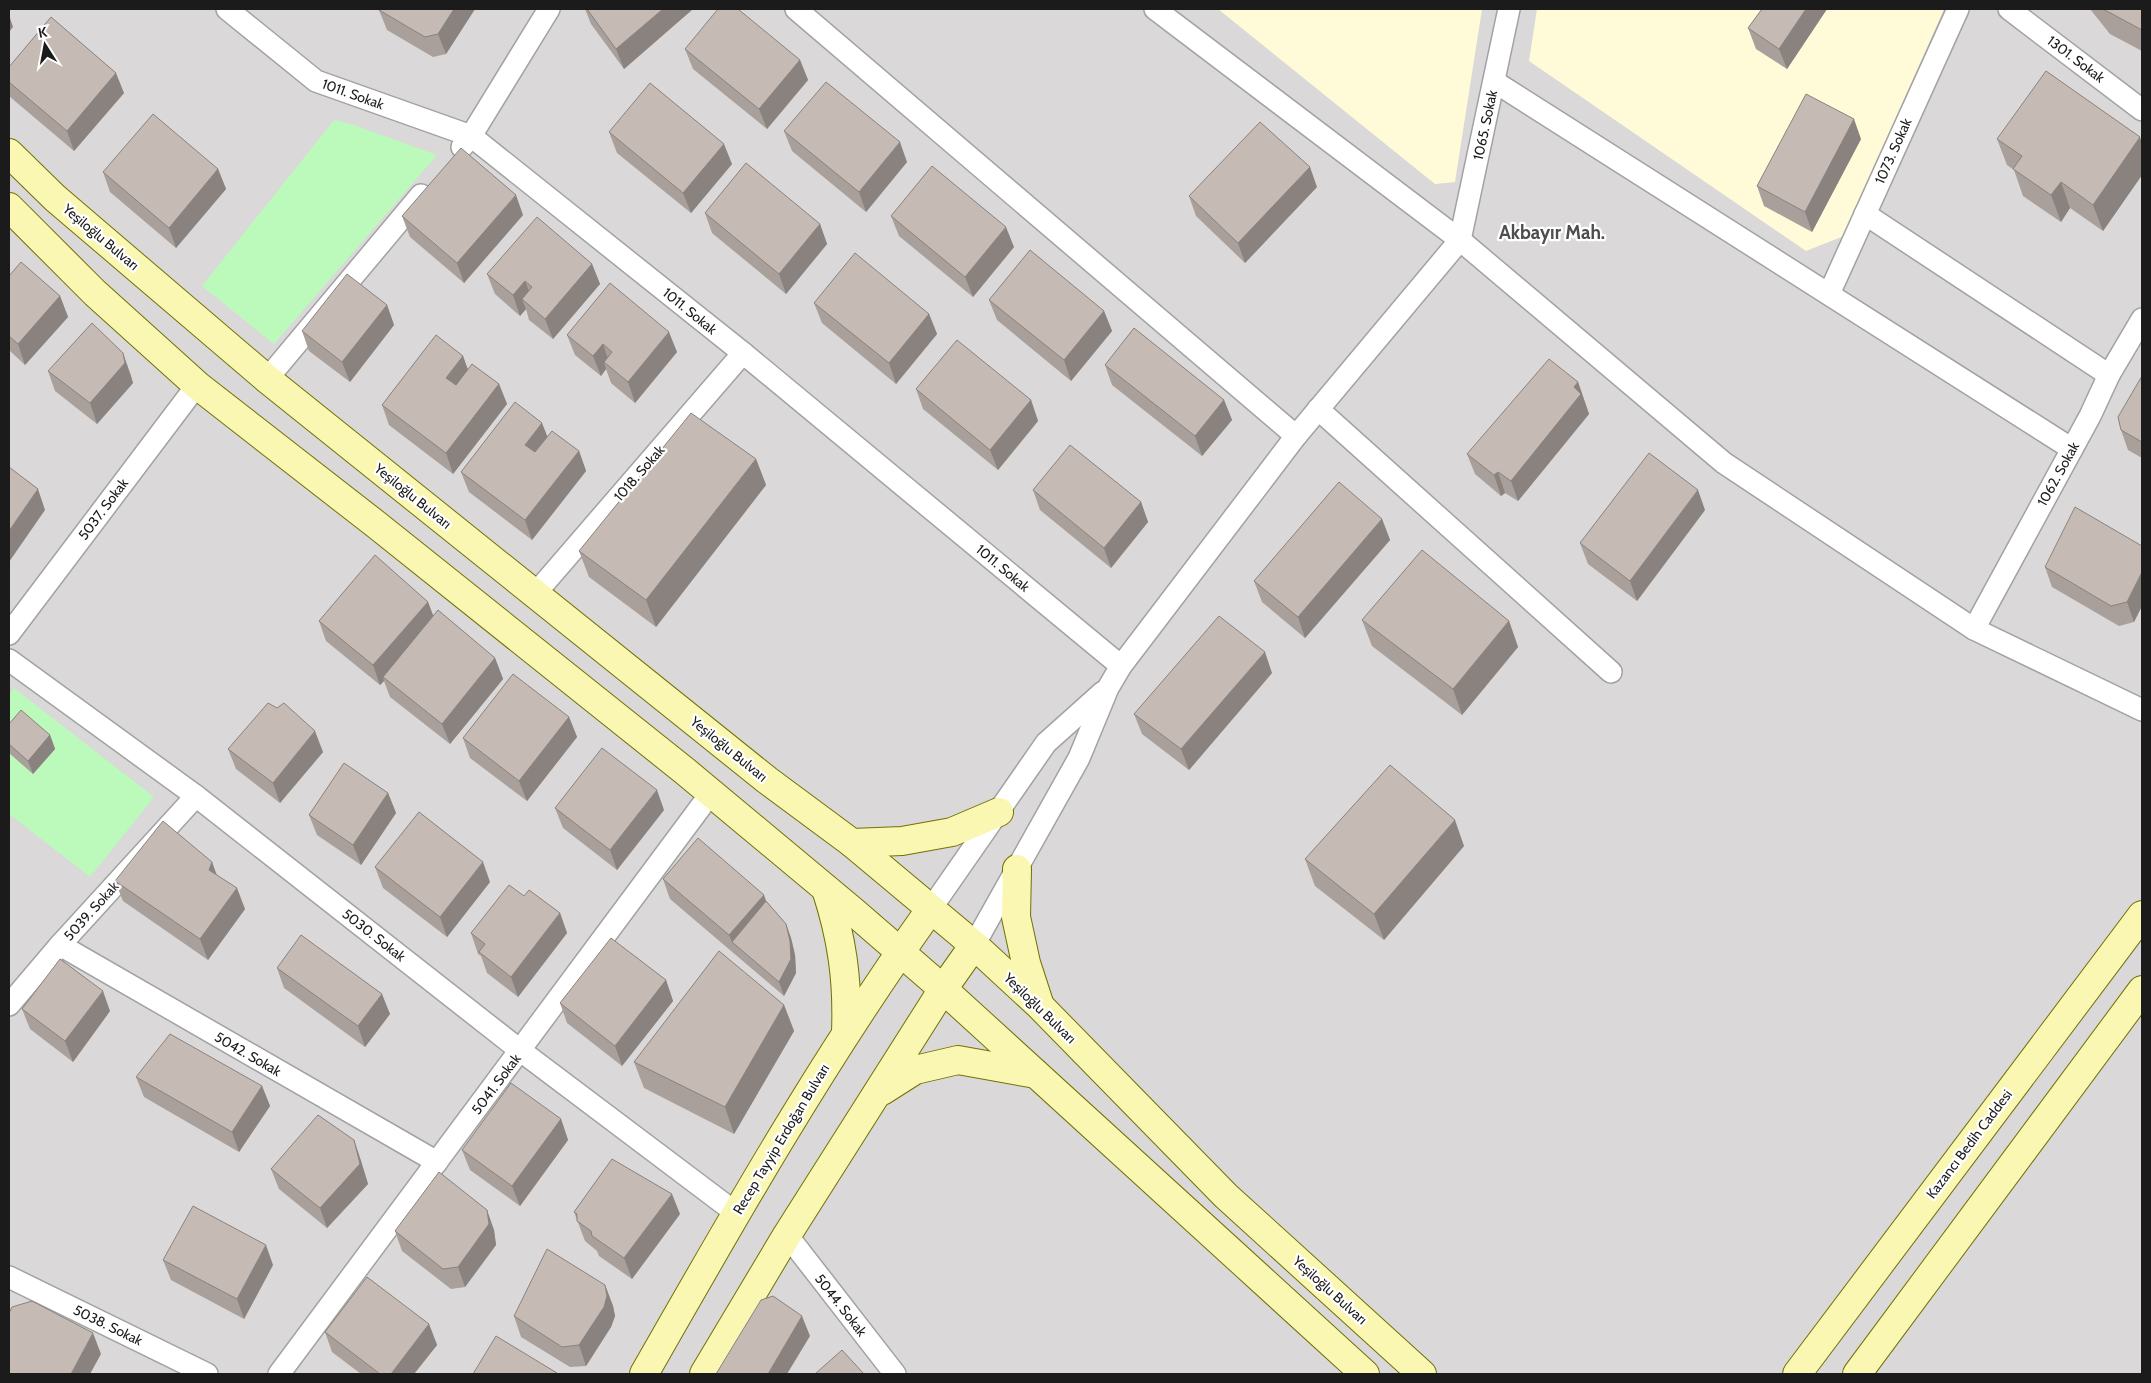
<svg xmlns="http://www.w3.org/2000/svg" width="2151" height="1383" font-family="Cabin,sans-serif">
<style>
.residential{fill:#dad8d8}
.education{fill:#fffbd8}
.park{fill:#bcfabb}
.lines{fill:none;stroke-linecap:round;stroke-linejoin:round}
.street-casing{stroke:#a2a2a2;stroke-width:24}
.secondary-casing{stroke:#707203;stroke-width:30}
.street{stroke:#fff;stroke-width:21}
.secondary{stroke:#faf7b2;stroke-width:28}
.wall{fill:#a9a09b}
.shaded-wall{fill:#8a827e}
.building{fill:#c5bab4;stroke:#8a827e}
.labels{text-anchor:middle;dominant-baseline:central;stroke-width:4.5;stroke-linejoin:round;paint-order:stroke}
.street-label{font-size:14px;fill:#1b1b1b;stroke:#fff}
.district-label{font-size:19px;font-weight:bold;fill:#4e4e4e;stroke:#fff}
</style>
<rect width="100%" height="100%" fill="#ede8e1"/>
<rect class="residential" x="9" y="9" width="2133" height="1365"/>
<g class="education">
<path d="M1218,9H1482L1455,182L1435,184Z"/>
<path d="M1537,9H1944L1844,236L1806,251L1529,61Z"/>
</g>
<g class="park">
<path d="M334,120L351,124L437,155L274,344L202,286Z"/>
<path d="M14,688L154,797L90,877L9,814V695Z"/>
</g>
<g class="lines">
<g class="street-casing">
<g id="street">
<path d="M227,9L316,81L471,136L743,353L1121,666"/>
<path d="M796,9L1296,436"/>
<path d="M1155,9L1460,240L1724,463L1974,629L2142,710"/>
<path d="M2009,9L2142,110"/>
<path d="M1495,82L2072,449"/>
<path d="M462,147L471,136L549,9"/>
<path d="M1865,214L2109,375"/>
<path d="M1829,294L1958,9"/>
<path d="M267,379L421,195"/>
<path d="M1318,409L1611,672"/>
<path d="M535,594L743,353"/>
<path d="M1974,629L2090,416L2109,375L2142,319"/>
<path d="M9,634L197,385"/>
<path d="M9,660L196,796L521,1051L736,1213"/>
<path d="M930,910L1046,743L1103,692"/>
<path d="M60,945L437,1162"/>
<path d="M974,945L1079,758L1108,688L1121,666L1296,436L1460,240L1509,9"/>
<path d="M9,1005L60,945L196,796"/>
<path d="M787,1235L895,1374"/>
<path d="M9,1277L207,1374"/>
<path d="M279,1374L711,793"/>
</g>
</g>
<g class="secondary-casing">
<g id="secondary">
<path d="M9,153L55,198L267,379L767,780L852,843L974,945L1039,1005L1226,1196L1422,1374"/>
<path d="M9,207L95,293L197,385L378,526L686,772L854,912L943,989L1365,1374"/>
<path d="M852,843L902,841L952,832L999,812"/>
<path d="M1017,869L1016,917L1026,963L1039,1003"/>
<path d="M826,889C842,938 848,980 846,1032"/>
<path d="M882,1091L915,1070L958,1060L1036,1074"/>
<path d="M644,1374C734,1216 824,1058 930,910"/>
<path d="M704,1374L787,1235L943,989L974,945"/>
<path d="M1797,1374L2142,915"/>
<path d="M1857,1374L2142,990"/>
</g>
</g>
<use href="#street" class="street"/>
<use href="#secondary" class="secondary"/>
</g>
<g class="wall">
<path d="M475,9L446,54L433,57L387,30L379,10Z"/>
<path d="M585,9H693L624,69L591,24Z"/>
<path d="M1758,9H1827L1787,69L1756,49L1748,28L1761,10Z"/>
<path d="M2090,9H2142V51L2110,34Z"/>
<path d="M685,49L800,60L808,80L767,129L693,69Z"/>
<path d="M9,67L124,93L74,151L9,96Z"/>
<path d="M784,131L907,162L866,212L792,151Z"/>
<path d="M609,132L732,164L691,213L617,153Z"/>
<path d="M1861,139L1812,232L1764,206L1757,186Z"/>
<path d="M1997,139L2142,143V175L2103,231L2070,208L2061,222L2023,196L2014,170L2007,165Z"/>
<path d="M218,169L226,189L176,248L110,192L103,172Z"/>
<path d="M1317,187L1245,263L1196,216L1189,196Z"/>
<path d="M705,213L820,224L827,244L786,294L712,233Z"/>
<path d="M523,215L464,283L410,237L402,216Z"/>
<path d="M891,216L1014,247L973,297L899,236Z"/>
<path d="M592,264L600,284L553,339L529,320L526,309L520,316L495,294L487,274Z"/>
<path d="M9,276L60,296L68,317L25,365L9,350Z"/>
<path d="M989,300L1104,311L1112,331L1071,381L997,320Z"/>
<path d="M814,303L929,314L937,334L896,384L822,323Z"/>
<path d="M387,305L394,325L350,382L309,351L302,331Z"/>
<path d="M567,335L677,352L635,403L611,383L606,369L601,376L575,355Z"/>
<path d="M463,356L468,370L499,384L507,404L453,474L389,425L382,405Z"/>
<path d="M1105,365L1224,400L1232,420L1202,456L1112,385Z"/>
<path d="M48,371L130,373L133,383L97,424L55,391Z"/>
<path d="M2142,376V458L2128,450L2121,430Z"/>
<path d="M1578,382L1589,414L1518,501L1505,493L1501,496L1475,474L1467,454Z"/>
<path d="M916,389L1031,400L1038,421L998,470L923,409Z"/>
<path d="M547,436L579,451L586,471L532,540L469,492L461,472Z"/>
<path d="M756,459L766,485L656,627L589,577L579,551Z"/>
<path d="M1033,490L1141,502L1148,522L1111,568L1040,510Z"/>
<path d="M1705,510L1637,601L1588,564L1580,543Z"/>
<path d="M1382,519L1390,540L1305,638L1262,602L1254,581Z"/>
<path d="M2142,546V606L2134,622L2119,626L2052,587L2045,567Z"/>
<path d="M428,602L433,616L495,658L503,679L450,744L390,697L384,681L380,685L326,641L319,621Z"/>
<path d="M1362,620L1509,621L1518,647L1462,715L1372,646Z"/>
<path d="M1272,673L1189,770L1142,734L1134,714Z"/>
<path d="M569,717L577,737L527,801L470,758L463,738Z"/>
<path d="M9,724L50,735L55,749L33,774L9,753Z"/>
<path d="M228,749L323,752L280,803L236,769Z"/>
<path d="M388,793L396,813L361,865L317,835L309,815Z"/>
<path d="M555,808L664,810L617,870L563,828Z"/>
<path d="M1464,846L1384,940L1315,886L1305,859Z"/>
<path d="M212,862L217,875L245,909L208,960L123,901L115,881Z"/>
<path d="M375,867L490,882L447,937L383,888Z"/>
<path d="M663,879L766,901L786,924L791,938L795,955L796,973L784,996L670,899Z"/>
<path d="M524,896L560,913L567,933L518,997L487,973L481,956L478,954L471,933Z"/>
<path d="M277,968L390,1014L365,1047L284,988Z"/>
<path d="M666,980L673,1001L622,1066L567,1023L560,1003Z"/>
<path d="M784,1005L794,1031L734,1134L644,1088L634,1062Z"/>
<path d="M22,1009L110,1011L73,1062L30,1029Z"/>
<path d="M136,1077L262,1086L270,1106L239,1152L144,1097Z"/>
<path d="M561,1119L568,1140L520,1206L470,1170L462,1150Z"/>
<path d="M354,1140L361,1161L368,1184L327,1228L279,1189L271,1169Z"/>
<path d="M574,1212L680,1214L632,1279L599,1256L597,1251L585,1241Z"/>
<path d="M494,1230L496,1245L465,1287L451,1289L402,1251L395,1231Z"/>
<path d="M163,1260L273,1265L244,1319L171,1280Z"/>
<path d="M605,1285L613,1306L615,1316L611,1327L586,1366L570,1367L521,1337L514,1316Z"/>
<path d="M429,1324L437,1345L414,1374H361L332,1352L325,1332Z"/>
</g>
<g class="shaded-wall">
<path d="M454,9H475L446,54L438,34Z"/>
<path d="M663,9H693L624,69L616,49Z"/>
<path d="M1806,9H1827L1787,69L1779,49Z"/>
<path d="M9,15L13,27L9,32Z"/>
<path d="M800,60L808,80L767,129L759,109Z"/>
<path d="M116,73L124,93L74,151L67,131Z"/>
<path d="M1854,119L1861,139L1812,232L1805,212Z"/>
<path d="M2140,137L2142,143V175L2103,231L2093,205Z"/>
<path d="M900,142L907,162L866,212L859,192Z"/>
<path d="M724,144L732,164L691,213L683,193Z"/>
<path d="M1310,167L1317,187L1245,263L1238,243Z"/>
<path d="M218,169L226,189L176,248L169,228Z"/>
<path d="M2061,182L2070,208L2061,222L2051,195Z"/>
<path d="M516,195L523,215L464,283L457,263Z"/>
<path d="M820,224L827,244L786,294L779,274Z"/>
<path d="M1006,227L1014,247L973,297L965,277Z"/>
<path d="M592,264L600,284L553,339L545,319Z"/>
<path d="M525,281L533,301L522,299L526,309L520,316L513,295Z"/>
<path d="M60,296L68,317L25,365L18,344Z"/>
<path d="M387,305L394,325L350,382L342,362Z"/>
<path d="M1104,311L1112,331L1071,381L1064,360Z"/>
<path d="M929,314L937,334L896,384L889,363Z"/>
<path d="M669,332L677,352L635,403L628,382Z"/>
<path d="M603,344L610,365L604,362L606,369L601,376L593,356Z"/>
<path d="M123,353L130,373L133,383L97,424L90,403Z"/>
<path d="M463,356L470,376L453,398L446,378Z"/>
<path d="M1578,382L1589,414L1518,501L1511,481Z"/>
<path d="M499,384L507,404L453,474L446,453Z"/>
<path d="M1031,400L1038,421L998,470L990,450Z"/>
<path d="M1224,400L1232,420L1202,456L1195,436Z"/>
<path d="M542,423L550,443L533,465L525,445Z"/>
<path d="M579,451L586,471L532,540L525,520Z"/>
<path d="M756,459L766,485L656,627L646,600Z"/>
<path d="M1498,472L1505,493L1501,496L1494,475Z"/>
<path d="M38,489L45,510L9,562V531Z"/>
<path d="M1698,490L1705,510L1637,601L1630,581Z"/>
<path d="M1141,502L1148,522L1111,568L1104,548Z"/>
<path d="M1382,519L1390,540L1305,638L1298,617Z"/>
<path d="M2142,572V606L2134,622L2127,602Z"/>
<path d="M428,602L436,623L383,677L384,681L380,685L373,665Z"/>
<path d="M1509,621L1518,647L1462,715L1453,689Z"/>
<path d="M1265,652L1272,673L1189,770L1181,749Z"/>
<path d="M495,658L503,679L450,744L442,724Z"/>
<path d="M569,717L577,737L527,801L519,781Z"/>
<path d="M315,731L323,752L280,803L273,783Z"/>
<path d="M50,735L55,749L33,774L28,761Z"/>
<path d="M657,790L664,810L617,870L610,850Z"/>
<path d="M388,793L396,813L361,865L353,845Z"/>
<path d="M1455,820L1464,846L1384,940L1374,914Z"/>
<path d="M212,862L219,883L209,870Z"/>
<path d="M483,862L490,882L447,937L440,917Z"/>
<path d="M237,888L245,909L208,960L200,939Z"/>
<path d="M764,895L771,915L732,942L729,935Z"/>
<path d="M560,913L567,933L518,997L511,977Z"/>
<path d="M786,924L791,938L795,955L796,973L784,996L779,982Z"/>
<path d="M666,980L673,1001L622,1066L615,1046Z"/>
<path d="M103,991L110,1011L73,1062L65,1041Z"/>
<path d="M382,994L390,1014L365,1047L358,1026Z"/>
<path d="M784,1005L794,1031L734,1134L725,1107Z"/>
<path d="M262,1086L270,1106L239,1152L232,1132Z"/>
<path d="M561,1119L568,1140L520,1206L512,1186Z"/>
<path d="M354,1140L361,1161L368,1184L327,1228L320,1208Z"/>
<path d="M672,1194L680,1214L632,1279L624,1258Z"/>
<path d="M487,1210L494,1230L496,1245L465,1287L458,1267Z"/>
<path d="M266,1245L273,1265L244,1319L237,1299Z"/>
<path d="M605,1285L613,1306L615,1316L611,1327L586,1366L579,1345Z"/>
<path d="M802,1316L810,1336L787,1374H768Z"/>
<path d="M429,1324L437,1345L414,1374H391Z"/>
<path d="M93,1333L101,1354L90,1374H71Z"/>
</g>
<g class="building">
<path d="M380,9H454L438,34L425,37L379,10Z"/>
<path d="M587,9H663L616,49Z"/>
<path d="M718,9H738L800,60L759,109L685,49Z"/>
<path d="M1762,9H1806L1779,49L1748,28Z"/>
<path d="M2103,9H2142V30Z"/>
<path d="M51,17L116,73L67,131L9,82V67Z"/>
<path d="M2046,71L2140,137L2093,205L2061,182L2051,195L2013,169L2022,156L1997,139Z"/>
<path d="M826,82L900,142L859,192L784,131Z"/>
<path d="M650,83L724,144L683,193L609,132Z"/>
<path d="M1806,94L1854,119L1805,212L1757,186Z"/>
<path d="M153,114L218,169L169,228L103,172Z"/>
<path d="M1260,122L1310,167L1238,243L1189,196Z"/>
<path d="M461,148L516,195L457,263L402,216Z"/>
<path d="M746,163L820,224L779,274L705,213Z"/>
<path d="M932,166L1006,227L965,277L891,216Z"/>
<path d="M537,217L592,264L545,319L522,299L532,287L525,281L513,295L487,274Z"/>
<path d="M1030,250L1104,311L1064,360L989,300Z"/>
<path d="M855,253L929,314L889,363L814,303Z"/>
<path d="M21,262L60,296L18,344L9,336V276Z"/>
<path d="M347,274L387,305L342,362L302,331Z"/>
<path d="M610,283L669,332L628,382L604,362L612,352L603,344L593,356L567,335Z"/>
<path d="M92,323L123,353L125,363L90,403L48,371Z"/>
<path d="M1134,328L1224,400L1195,436L1105,365Z"/>
<path d="M436,335L463,356L446,378L456,385L472,364L499,384L446,453L382,405Z"/>
<path d="M957,340L1031,400L990,450L916,389Z"/>
<path d="M1549,359L1578,382L1574,387L1581,394L1511,481L1498,472L1494,475L1467,454Z"/>
<path d="M2142,376V442L2121,430L2118,417Z"/>
<path d="M515,402L542,423L525,445L535,452L552,431L579,451L525,520L461,472Z"/>
<path d="M691,413L756,459L646,600L579,551Z"/>
<path d="M1070,445L1141,502L1104,548L1033,490Z"/>
<path d="M1649,453L1698,490L1630,581L1580,543Z"/>
<path d="M9,467L38,489L9,531Z"/>
<path d="M1339,482L1382,519L1298,617L1254,581Z"/>
<path d="M2075,507L2142,546V572L2127,602L2111,606L2045,567Z"/>
<path d="M1422,550L1509,621L1453,689L1362,620Z"/>
<path d="M375,555L428,602L373,665L319,621Z"/>
<path d="M438,610L495,658L442,724L383,677Z"/>
<path d="M1219,616L1265,652L1181,749L1134,714Z"/>
<path d="M513,674L569,717L519,781L463,738Z"/>
<path d="M268,703L277,708L284,703L315,731L273,783L228,749Z"/>
<path d="M21,710L50,735L28,761L9,744V724Z"/>
<path d="M602,748L657,790L610,850L555,808Z"/>
<path d="M344,763L388,793L353,845L309,815Z"/>
<path d="M1390,765L1455,820L1374,914L1305,859Z"/>
<path d="M419,812L483,862L440,917L375,867Z"/>
<path d="M163,821L212,862L209,870L237,888L200,939L115,881Z"/>
<path d="M698,838L764,895L729,935L663,879Z"/>
<path d="M509,885L524,896L529,890L560,913L511,977L479,952L485,944L471,933Z"/>
<path d="M766,901L786,924L790,941L791,959L779,982L732,942Z"/>
<path d="M301,935L382,994L358,1026L277,968Z"/>
<path d="M611,938L666,980L615,1046L560,1003Z"/>
<path d="M719,951L784,1005L725,1107L634,1062Z"/>
<path d="M60,959L103,991L65,1041L22,1009Z"/>
<path d="M170,1034L262,1086L232,1132L136,1077Z"/>
<path d="M511,1083L561,1119L512,1186L462,1150Z"/>
<path d="M318,1115L354,1140L360,1164L320,1208L271,1169Z"/>
<path d="M612,1159L672,1194L624,1258L592,1236L591,1231L577,1221V1214L574,1212Z"/>
<path d="M439,1172L487,1210L489,1224L458,1267L443,1269L395,1231Z"/>
<path d="M193,1206L266,1245L237,1299L163,1260Z"/>
<path d="M547,1249L605,1285L607,1296L604,1307L579,1345L562,1347L514,1316Z"/>
<path d="M367,1277L429,1324L391,1374H380L325,1332Z"/>
<path d="M773,1296L802,1316L768,1374H716L761,1300Z"/>
<path d="M32,1301L93,1333L71,1374H9V1313L12,1307Z"/>
<path d="M496,1336L557,1373L556,1374H473Z"/>
<path d="M842,1350L864,1374H815Z"/>
</g>
<g class="labels">
<g class="street-label">
<text transform="translate(2076 59) rotate(37)">1301. Sokak</text>
<text transform="translate(353 94) rotate(20)">1011. Sokak</text>
<text transform="translate(1485 125) rotate(-78)">1065. Sokak</text>
<text transform="translate(1893 151) rotate(-66)">1073. Sokak</text>
<text transform="translate(101 237) rotate(40)">Yeşiloğlu Bulvarı</text>
<text transform="translate(690 311) rotate(39)">1011. Sokak</text>
<text transform="translate(639 473) rotate(-49)">1018. Sokak</text>
<text transform="translate(2058 474) rotate(-61)">1062. Sokak</text>
<text transform="translate(413 496) rotate(39)">Yeşiloğlu Bulvarı</text>
<text transform="translate(103 509) rotate(-53)">5037. Sokak</text>
<text transform="translate(1003 568) rotate(40)">1011. Sokak</text>
<text transform="translate(729 749) rotate(39)">Yeşiloğlu Bulvarı</text>
<text transform="translate(91 911) rotate(-48)">5039. Sokak</text>
<text transform="translate(374 935) rotate(38)">5030. Sokak</text>
<text transform="translate(1040 1008) rotate(44)">Yeşiloğlu Bulvarı</text>
<text transform="translate(248 1054) rotate(30)">5042. Sokak</text>
<text transform="translate(496 1084) rotate(-53)">5041. Sokak</text>
<text transform="translate(781 1139) rotate(-59)">Recep Tayyip Erdoğan Bulvarı</text>
<text transform="translate(1969 1144) rotate(-53)">Kazancı Bedih Caddesi</text>
<text transform="translate(1330 1290) rotate(42)">Yeşiloğlu Bulvarı</text>
<text transform="translate(841 1305) rotate(52)">5044. Sokak</text>
<text transform="translate(108 1325) rotate(26)">5038. Sokak</text>
</g>
<g class="district-label">
<text x="1552" y="232">Akbayır Mah.</text>
</g>
</g>
<rect width="2151" height="1383" fill="none" stroke="#1b1b1b" stroke-width="20"/>
<g transform="translate(45 45) rotate(349)" stroke="#ffffff" stroke-width="4" paint-order="stroke">
<path d="M0-4L9 19L0 12L-9 19Z" fill="#1b1b1b"/>
<text y="-8" font-size="14" font-weight="bold" text-anchor="middle" fill="#1b1b1b">K</text>
</g>
</svg>
